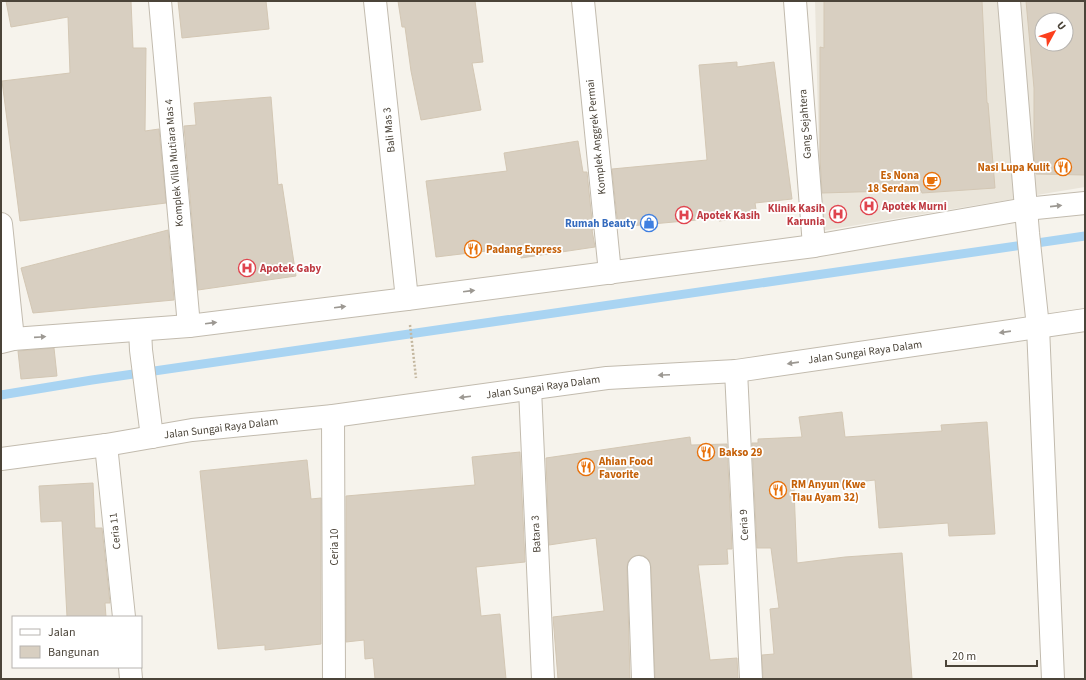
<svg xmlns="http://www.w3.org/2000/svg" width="1086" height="680" font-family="'Source Sans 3',sans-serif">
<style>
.residential{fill:#eae5da;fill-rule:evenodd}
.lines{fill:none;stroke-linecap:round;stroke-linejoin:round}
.stream{stroke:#a9d4f2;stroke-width:9}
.building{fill:#d8cfc1;stroke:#d3c7b4;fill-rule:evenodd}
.minor-casing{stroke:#c2bbae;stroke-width:24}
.path{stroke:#c4b79f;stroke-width:2.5;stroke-dasharray:2 2;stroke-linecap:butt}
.minor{stroke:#fff;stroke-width:22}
.oneway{fill:#9c9892}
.labels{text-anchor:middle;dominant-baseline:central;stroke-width:3.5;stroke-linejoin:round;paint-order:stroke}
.street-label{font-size:11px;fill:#4b4439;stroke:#fff}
.food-label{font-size:11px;font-weight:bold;fill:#c56008;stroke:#fff;text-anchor:start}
.health-label{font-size:11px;font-weight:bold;fill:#be3a42;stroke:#fff;text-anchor:start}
.shop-label{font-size:11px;font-weight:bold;fill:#366cbe;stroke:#fff;text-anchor:end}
</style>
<rect width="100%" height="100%" fill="#f6f3ec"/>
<path class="residential" d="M815,1H1085V187L821,231ZM1042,20H1066V44H1042Z"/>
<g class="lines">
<path class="stream" d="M1,395L92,380L1085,236"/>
</g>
<g class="building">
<path d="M6,1H131L133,48H146L145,131L159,129L166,203L20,221L2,81L70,73L68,17L11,27Z"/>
<path d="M178,1H266L269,29L182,38Z"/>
<path d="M398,1H475L483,62L472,63L481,110L421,120L411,71L405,27H402Z"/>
<path d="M824,1H982L987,103H988L995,188L922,193L921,190L822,193L820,158V47L824,48Z"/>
<path d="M1026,1H1085V175L1036,174L1034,158V88ZM1042,20H1066V44H1042Z"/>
<path d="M737,62V67L774,62L792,199L755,203L757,216L719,221V218L618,227L612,169L707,160L699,65Z"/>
<path d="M271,97L278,185L282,184L296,276L198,290L184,126L196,125L194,103Z"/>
<path d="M578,141L583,172H587L593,230H592L595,247L521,258L520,247L436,257L426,181L507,171L504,153Z"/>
<path d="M168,230L174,300L33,313L21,268Z"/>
<path d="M54,348L57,376L21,379L18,351Z"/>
<path d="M842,412L845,437L942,431L941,425L987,422L995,534L949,536L948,523L879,528L875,480L794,489L797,563L845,557L902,553L912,679H763L762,655L774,654L770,609L779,608L771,548H757L752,443H758V439L802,437L799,417Z"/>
<path d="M690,437L691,445L727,444L732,549H727L728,564L698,565L710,660L737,658L738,679H655L651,567L649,560L644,556L639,555L632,557L628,562L627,567L630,679H558L553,617L604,611L596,538L549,545L546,458Z"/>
<path d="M520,452L525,562L476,567L481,616L500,614L506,679H375L373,658L365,659L364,640L346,642V496L475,485L472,457Z"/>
<path d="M307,460L311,499L321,498V644L265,650V645L218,649L200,471Z"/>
<path d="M93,483L95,528H102L110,603H105L106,617H67L62,521L41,522L39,486Z"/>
</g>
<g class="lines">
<g class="minor-casing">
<g id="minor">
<path d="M160,1L189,326"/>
<path d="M375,1L407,299"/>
<path d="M583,1L610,273"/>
<path d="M795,1L814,246"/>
<path d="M1009,1L1028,233L1038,327L1053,679"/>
<path d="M1,224L13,339"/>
<path d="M140,330L141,350L152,437"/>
<path d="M1,342L13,339L189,326L407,299L814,246L1026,209L1085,203"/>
<path d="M736,371L751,679"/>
<path d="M530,389L543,679"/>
<path d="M333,416L334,679"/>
<path d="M106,445L124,617"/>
<path d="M1,459L106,445L192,430L333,416L607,378L736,371L1085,320"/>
<path d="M639,567L643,679"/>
<path d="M130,667L131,679"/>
</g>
</g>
<path class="path" d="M410,325L416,378"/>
<use href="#minor" class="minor"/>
</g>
<defs><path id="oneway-solid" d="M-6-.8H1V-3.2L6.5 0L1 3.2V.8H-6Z"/></defs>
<g class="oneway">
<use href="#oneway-solid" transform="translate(1056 206) rotate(-6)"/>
<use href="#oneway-solid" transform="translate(469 291) rotate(-7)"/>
<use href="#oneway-solid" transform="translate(340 307) rotate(-7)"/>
<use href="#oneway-solid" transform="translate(211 323) rotate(-7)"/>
<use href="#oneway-solid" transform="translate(1005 332) rotate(172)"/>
<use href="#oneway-solid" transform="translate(40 337) rotate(-4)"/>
<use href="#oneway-solid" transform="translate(793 363) rotate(172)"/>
<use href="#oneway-solid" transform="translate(664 375) rotate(177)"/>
<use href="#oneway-solid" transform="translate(465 397) rotate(173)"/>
</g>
<defs>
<g id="restaurant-ring" transform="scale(0.9)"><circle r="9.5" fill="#fff" stroke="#e8710a" stroke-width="1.5"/><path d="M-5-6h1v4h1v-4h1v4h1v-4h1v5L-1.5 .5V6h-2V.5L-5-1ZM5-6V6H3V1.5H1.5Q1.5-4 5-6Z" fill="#e8710a"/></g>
<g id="cafe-ring" transform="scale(0.9)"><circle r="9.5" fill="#fff" stroke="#e8710a" stroke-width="1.5"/><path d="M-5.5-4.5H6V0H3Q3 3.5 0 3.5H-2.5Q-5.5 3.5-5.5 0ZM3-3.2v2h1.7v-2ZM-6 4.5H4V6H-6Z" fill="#e8710a"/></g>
<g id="hospital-ring" transform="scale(0.9)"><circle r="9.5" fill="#fff" stroke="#e0444e" stroke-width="1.5"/><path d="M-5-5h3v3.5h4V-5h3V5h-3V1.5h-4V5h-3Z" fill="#e0444e"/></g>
<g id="shop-ring" transform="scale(0.9)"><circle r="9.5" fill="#fff" stroke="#3f7fe0" stroke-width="1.5"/><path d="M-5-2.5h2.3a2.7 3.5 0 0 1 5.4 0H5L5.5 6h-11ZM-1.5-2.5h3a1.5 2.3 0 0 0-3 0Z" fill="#3f7fe0"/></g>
</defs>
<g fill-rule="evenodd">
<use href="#restaurant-ring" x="1063" y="167"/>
<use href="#cafe-ring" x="932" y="181"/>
<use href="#hospital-ring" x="869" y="206"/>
<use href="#hospital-ring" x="838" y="214"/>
<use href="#hospital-ring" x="684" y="215"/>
<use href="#shop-ring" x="649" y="223"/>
<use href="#restaurant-ring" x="473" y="249"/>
<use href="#hospital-ring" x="247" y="268"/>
<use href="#restaurant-ring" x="706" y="452"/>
<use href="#restaurant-ring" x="586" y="467"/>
<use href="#restaurant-ring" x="778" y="490"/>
</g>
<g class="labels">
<g class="street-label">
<text transform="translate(805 124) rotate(-94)">Gang Sejahtera</text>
<text transform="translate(389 130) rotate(-96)">Bali Mas 3</text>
<text transform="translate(596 137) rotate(-96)">Komplek Anggrek Permai</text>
<text transform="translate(174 163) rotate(-95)">Komplek Villa Mutiara Mas 4</text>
<text transform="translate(865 352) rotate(-8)">Jalan Sungai Raya Dalam</text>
<text transform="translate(543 387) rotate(-8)">Jalan Sungai Raya Dalam</text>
<text transform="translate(221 428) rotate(-7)">Jalan Sungai Raya Dalam</text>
<text transform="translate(744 525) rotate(-93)">Ceria 9</text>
<text transform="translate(115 531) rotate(-96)">Ceria 11</text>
<text transform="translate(536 534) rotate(-93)">Batara 3</text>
<text transform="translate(334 547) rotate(-90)">Ceria 10</text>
</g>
<g class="food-label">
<text x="1050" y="167" text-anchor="end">Nasi Lupa Kulit</text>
<text x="919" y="175" text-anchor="end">Es Nona<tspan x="919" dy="13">18 Serdam</tspan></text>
<text x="486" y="249">Padang Express</text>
<text x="719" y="452">Bakso 29</text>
<text x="599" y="461">Ahian Food<tspan x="599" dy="13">Favorite</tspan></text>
<text x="791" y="484">RM Anyun (Kwe<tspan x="791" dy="13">Tiau Ayam 32)</tspan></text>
</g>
<g class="health-label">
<text x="882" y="206">Apotek Murni</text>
<text x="825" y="208" text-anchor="end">Klinik Kasih<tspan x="825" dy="13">Karunia</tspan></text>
<text x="697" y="215">Apotek Kasih</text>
<text x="260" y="268">Apotek Gaby</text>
</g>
<g class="shop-label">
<text x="636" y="223">Rumah Beauty</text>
</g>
</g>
<rect width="1086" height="680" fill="none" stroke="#4b4439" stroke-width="4"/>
<rect x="12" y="616" width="130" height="52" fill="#ffffff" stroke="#b7b4b0"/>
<rect x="20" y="629" width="20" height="6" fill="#ffffff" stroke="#b7b4b0"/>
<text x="48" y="636" font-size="12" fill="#4b4439">Jalan</text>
<rect x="20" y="646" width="20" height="12" fill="#d8cfc1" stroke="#b7b4b0"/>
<text x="48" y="656" font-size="12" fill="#4b4439">Bangunan</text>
<g transform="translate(1054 32) rotate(50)"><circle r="19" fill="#ffffff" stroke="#b7b4b0"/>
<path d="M0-3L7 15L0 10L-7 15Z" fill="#fc3f1d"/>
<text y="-6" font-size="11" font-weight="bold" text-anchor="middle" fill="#4b4439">U</text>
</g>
<path d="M946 660v6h91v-6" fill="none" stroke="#4b4439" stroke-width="2"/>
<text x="952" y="660" font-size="12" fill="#4b4439" stroke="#ffffff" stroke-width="3" paint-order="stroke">20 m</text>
</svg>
